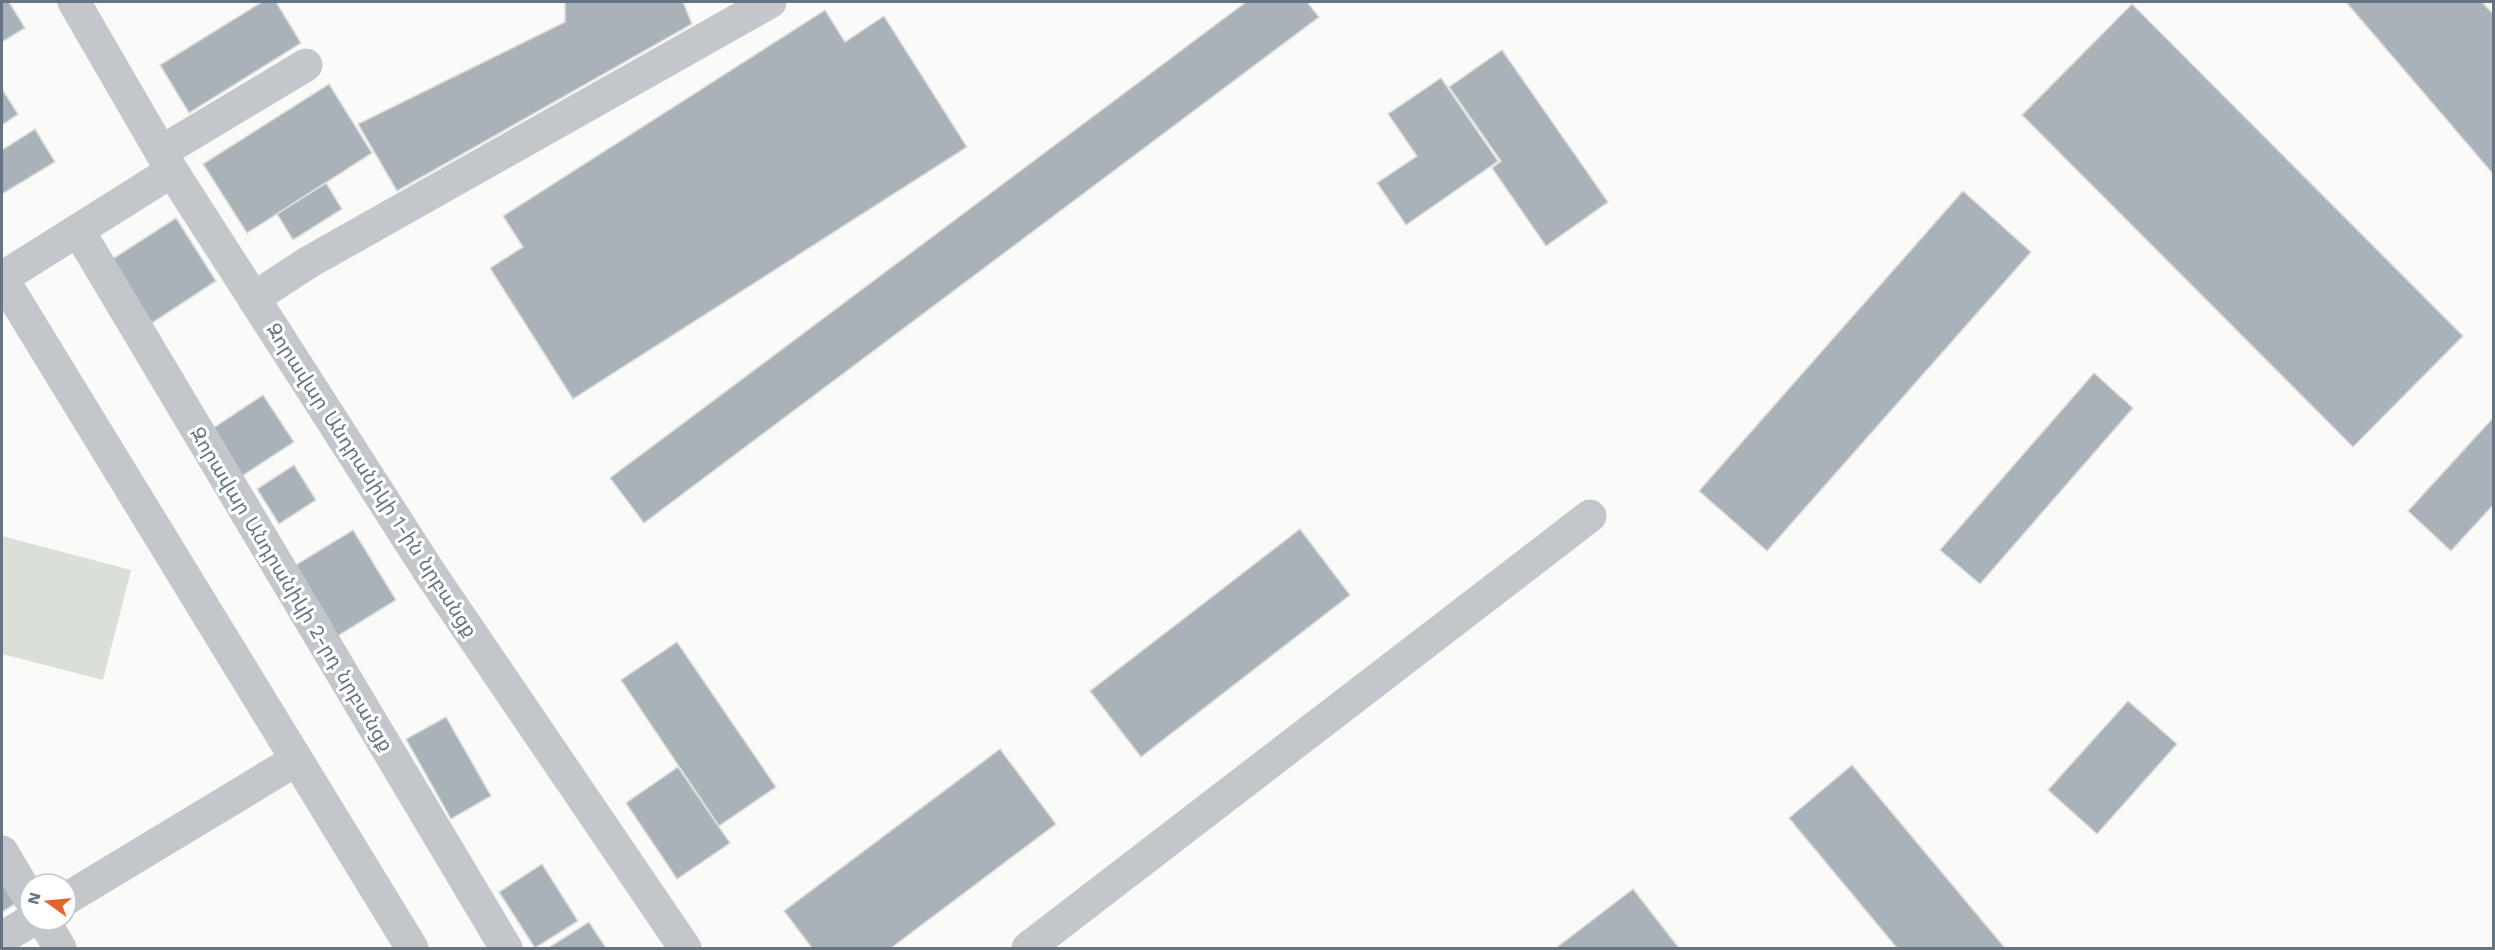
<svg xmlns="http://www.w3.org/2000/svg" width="2495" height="950" font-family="'Work Sans','Noto Sans Armenian',sans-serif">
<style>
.green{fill:#dadfd7}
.building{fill:#aab2b9;stroke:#dcdcda;stroke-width:1.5}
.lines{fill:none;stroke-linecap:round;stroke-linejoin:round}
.minor{stroke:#c3c7cc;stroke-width:33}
.labels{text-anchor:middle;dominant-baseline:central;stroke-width:6;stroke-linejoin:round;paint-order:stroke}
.street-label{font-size:20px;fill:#657483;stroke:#fff}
</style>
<rect width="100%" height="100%" fill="#fafaf8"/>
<path class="green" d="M2,536L131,570L103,680L2,654Z"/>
<g class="building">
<path d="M2,2H9L25,28L2,42Z"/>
<path d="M262,2H276L301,43L189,113L160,65Z"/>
<path d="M565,2H683L692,24L397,191L358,124L565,22Z"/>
<path d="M1246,2H1307L1319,17L644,523L610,478Z"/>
<path d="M2346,2H2482L2494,15V175Z"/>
<path d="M2132,4L2463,336L2353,447L2022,115Z"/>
<path d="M825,10L845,42L884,16L967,147L573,399L490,268L523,247L503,216Z"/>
<path d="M1502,50L1608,202L1546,246L1492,168L1501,161L1449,87Z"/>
<path d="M1441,78L1498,161L1406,225L1377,183L1417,156L1388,114Z"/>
<path d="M329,84L372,153L247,233L203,164Z"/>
<path d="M2,89L18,114L2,125Z"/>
<path d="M35,129L55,162L2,194V150Z"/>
<path d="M326,183L342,209L293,240L277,214Z"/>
<path d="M1963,191L2031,252L1767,551L1699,491Z"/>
<path d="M176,218L216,281L152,323L111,260Z"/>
<path d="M2094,373L2133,408L1980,584L1940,550Z"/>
<path d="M263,395L294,442L239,478L209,431Z"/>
<path d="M2494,417V504L2451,551L2408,511Z"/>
<path d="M294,465L316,500L279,524L257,489Z"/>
<path d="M1300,529L1350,595L1141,757L1090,691Z"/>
<path d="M353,530L396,600L336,637L294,566Z"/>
<path d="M677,642L776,787L719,826L621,680Z"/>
<path d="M2128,701L2177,744L2097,834L2048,790Z"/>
<path d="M446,717L491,796L451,819L406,739Z"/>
<path d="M1000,749L1056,824L891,948H812L784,911Z"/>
<path d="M1852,765L2005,948H1897L1789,818Z"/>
<path d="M678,767L730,843L677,879L626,803Z"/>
<path d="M542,864L578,921L535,948L499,892Z"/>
<path d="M2,874L18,902L2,912Z"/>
<path d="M1633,889L1679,948H1556Z"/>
<path d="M589,922L606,948H548Z"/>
</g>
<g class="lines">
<g class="minor">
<path d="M74,2L172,171L430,573L685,948"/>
<path d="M161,152L306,65"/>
<path d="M78,230L506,948"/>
<path d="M2,278L412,948"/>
<path d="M2,278L172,171"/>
<path d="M254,298L309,262L770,2"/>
<path d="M2,852L30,899"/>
<path d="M66,899L296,760"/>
<path d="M43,920L60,948"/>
<path d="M2,938L32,920"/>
<path d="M1028,948L1590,516"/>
</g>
</g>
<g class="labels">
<g class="street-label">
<text transform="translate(372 480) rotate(57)">Զորավար Անդրանիկի 1-ին նրբանցք</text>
<text transform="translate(292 589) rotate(59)">Զորավար Անդրանիկի 2-րդ նրբանցք</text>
</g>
</g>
<rect width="2495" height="950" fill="none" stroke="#657483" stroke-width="6"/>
<g transform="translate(48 902) rotate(285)"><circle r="28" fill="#ffffff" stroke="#c1c7cd" stroke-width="1.5"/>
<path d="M0-4.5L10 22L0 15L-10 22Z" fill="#e4632e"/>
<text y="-9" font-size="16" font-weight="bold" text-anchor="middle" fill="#657483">N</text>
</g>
</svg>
